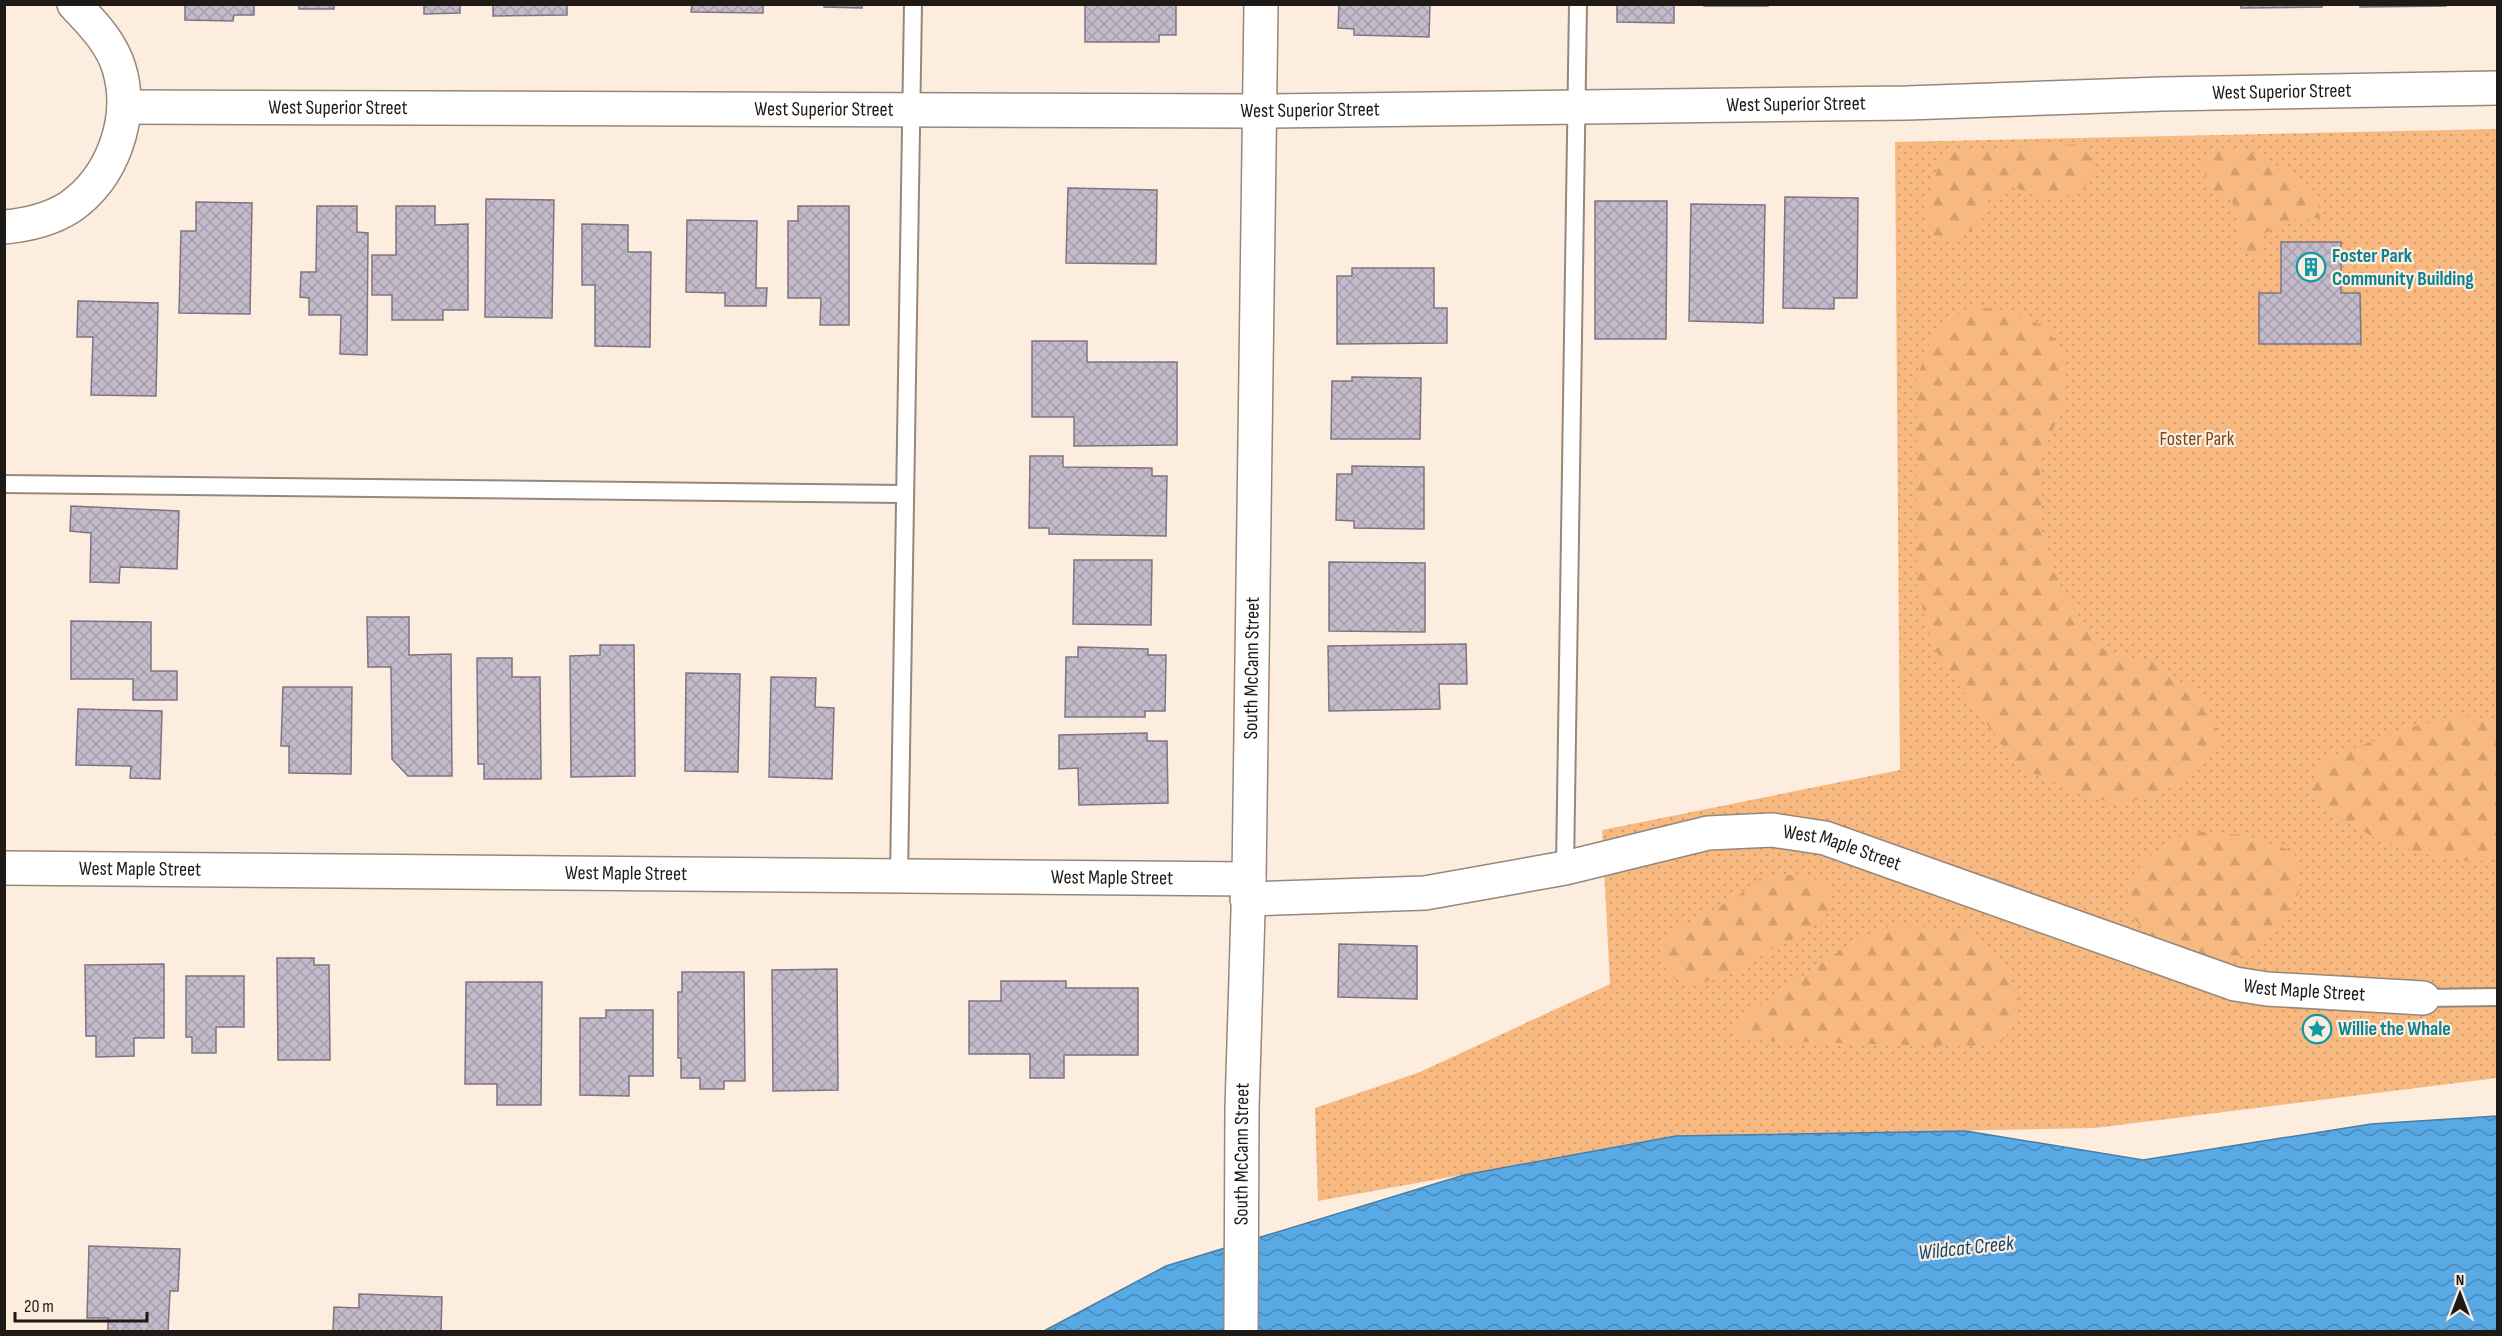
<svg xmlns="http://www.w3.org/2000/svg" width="2502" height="1336" font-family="'Sofia Sans Condensed',sans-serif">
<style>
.grass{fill:url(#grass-dots)}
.forest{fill:url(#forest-firs)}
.water{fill:url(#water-waves);stroke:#487ea7;stroke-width:1.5}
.building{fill:url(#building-cross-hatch);stroke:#7d7484;stroke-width:1.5}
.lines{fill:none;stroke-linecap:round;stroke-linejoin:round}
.lane-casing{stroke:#96877b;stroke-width:20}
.street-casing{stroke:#96877b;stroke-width:36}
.lane{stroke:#fff;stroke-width:16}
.street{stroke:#fff;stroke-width:33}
.labels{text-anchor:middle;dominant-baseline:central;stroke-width:4.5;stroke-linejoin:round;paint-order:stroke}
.street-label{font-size:20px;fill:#201a16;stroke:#fdeddf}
.culture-label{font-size:20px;font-weight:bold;fill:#0d838f;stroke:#fdeddf;text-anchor:start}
.park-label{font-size:20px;fill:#794a19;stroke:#fdeddf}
.water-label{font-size:21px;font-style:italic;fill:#0b4971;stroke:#fdeddf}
</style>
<defs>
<pattern id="grass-dots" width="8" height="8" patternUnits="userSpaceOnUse" patternTransform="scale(1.5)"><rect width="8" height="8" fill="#f8b980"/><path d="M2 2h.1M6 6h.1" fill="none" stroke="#d49e6e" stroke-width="1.8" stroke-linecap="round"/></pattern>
<pattern id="forest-firs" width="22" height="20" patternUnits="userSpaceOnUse" patternTransform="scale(1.5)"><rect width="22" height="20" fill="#f8b980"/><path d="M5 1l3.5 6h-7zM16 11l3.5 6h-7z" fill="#d49e6e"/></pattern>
<pattern id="water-waves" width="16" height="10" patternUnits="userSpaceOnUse" patternTransform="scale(1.5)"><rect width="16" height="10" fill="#59a9e5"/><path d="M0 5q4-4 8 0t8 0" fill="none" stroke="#4989b9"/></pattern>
<pattern id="building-cross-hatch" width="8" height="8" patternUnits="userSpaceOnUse" patternTransform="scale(1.5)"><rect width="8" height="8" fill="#c3baca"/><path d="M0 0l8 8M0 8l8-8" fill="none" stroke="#a79fad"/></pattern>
</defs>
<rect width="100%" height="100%" fill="#fdeddf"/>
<path class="grass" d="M2497,129V1078L2095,1128L1676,1136L1318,1201L1315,1108L1420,1072L1610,984L1602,830L1900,770L1895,142Z"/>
<g class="forest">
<path d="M2081,144L2095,165L2083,189C2051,202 2046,202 2015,187L1989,199L1981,223L1953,242L1928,233L1924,206L1943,155L1956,150Z"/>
<path d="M2244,149L2296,175L2318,194L2320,218L2288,220L2262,235L2260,257L2241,252L2240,232L2232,200L2206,188L2204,161L2220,150Z"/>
<path d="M1970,306L2013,312L2047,327L2063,356L2064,404L2040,460L2042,534L2054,571L2069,603L2105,651L2157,664L2207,701L2220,741L2183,779L2153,797L2114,804L2059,785L2016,765L1932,646L1917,585V378L1932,336Z"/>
<path d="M2457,716L2497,719V859L2475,862L2431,856L2375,838L2328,811L2313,789L2315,771L2329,757L2415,726Z"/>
<path d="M2191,831L2245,835L2295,852L2299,893L2281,922L2250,955L2217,959L2156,941L2134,919L2126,886L2146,858Z"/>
<path d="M1764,875H1808L1829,887L1831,903L1823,920L1722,979L1690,984L1668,976L1663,960L1664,937L1738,896Z"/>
<path d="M1890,926C1913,927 1937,926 1960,931C1991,938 2023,985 2017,1017C2016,1025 2007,1034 2003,1040L1969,1047L1747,1040L1733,1033L1739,1020L1850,944Z"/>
</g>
<path class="water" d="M2497,1116V1331L1042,1332L1166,1266L1464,1175L1676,1136L1966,1131L2143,1160L2371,1124Z"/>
<g class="building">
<path d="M185,4H254V15H234L233,21L185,20Z"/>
<rect x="299" y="4" width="35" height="5"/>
<path d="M424,4H460V13L424,14Z"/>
<path d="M493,4H567V15L493,16Z"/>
<path d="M692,4H763V13L691,12Z"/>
<path d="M824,4H862V8L824,7Z"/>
<path d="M1085,4H1176V35H1159V42H1085Z"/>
<path d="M1339,4H1430L1429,37L1354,35V29L1338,28Z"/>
<path d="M1617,4H1674V23L1617,22Z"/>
<rect x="1704" y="4" width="64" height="2"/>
<path d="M2241,4H2322V7L2241,8Z"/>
<path d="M2360,4H2446V6L2360,7Z"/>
<path d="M1068,188L1157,190L1156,264L1066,263Z"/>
<path d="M1785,197L1858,198L1857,298H1834V309L1783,308Z"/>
<path d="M486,199L554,200L552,318L485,317Z"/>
<path d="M1595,201H1667L1666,339H1595Z"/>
<path d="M196,202L252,203L250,314L179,313L181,231H196Z"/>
<path d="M1691,204L1765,205L1763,323L1689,321Z"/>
<path d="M317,206H357V232L368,233L367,355L340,354L341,315H309V298L300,297L301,272H316Z"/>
<path d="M396,206H435V225L468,224V310H443V320H392V295H372V255H396Z"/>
<path d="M798,206H849V325H820L821,298H788V221H798Z"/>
<path d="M687,220L757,221L756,288H767L766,306H725V293L686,292Z"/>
<path d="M582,224L628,225V252H651L650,347L595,346V285H582Z"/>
<path d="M2281,242H2341V293H2360L2361,344H2259V293H2281Z"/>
<path d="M1352,268H1434V308H1447V343L1337,344V276H1352Z"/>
<path d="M78,301L158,303L156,396L91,395L93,337H77Z"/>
<path d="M1032,341H1087V362H1177V445L1074,446V417H1032Z"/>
<path d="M1352,377L1421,378L1420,439H1331L1332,381H1352Z"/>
<path d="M1030,456H1063V467L1152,468V476H1167L1166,536L1049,534V528H1029Z"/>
<path d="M1352,466L1424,467V529L1354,528V521L1336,520L1337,474H1352Z"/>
<path d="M71,506L179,511L177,569L120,567L119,583L90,582L91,533L70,531Z"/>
<path d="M1074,560H1152L1151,625L1073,624Z"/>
<path d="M1329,562L1425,563V632L1329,631Z"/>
<path d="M367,617H409V655L451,654L452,776H408L392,759L391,667H368Z"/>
<path d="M71,621L151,622V671H177V700H133V679H71Z"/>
<path d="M1466,644L1467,684H1439L1440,709L1329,711L1328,646Z"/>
<path d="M600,645H634L635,776L571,777L570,656L600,655Z"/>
<path d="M1078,647L1148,649V655H1166L1165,711H1145V717H1065L1066,657H1078Z"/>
<path d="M477,658H512V677H540L541,779H484V764H478Z"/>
<path d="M686,673L740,674L738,772L685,771Z"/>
<path d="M771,677L816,678L815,707L834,708L832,779L769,777Z"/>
<path d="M283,687H352L351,774L289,773V746H281Z"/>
<path d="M78,709L162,711L160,779L130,778L131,766L76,765Z"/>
<path d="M1147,733V741H1167L1168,803L1079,805L1078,768L1059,769V735Z"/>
<path d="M1339,944L1417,946V999L1338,997Z"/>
<path d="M277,958H314V965H329L330,1060H278Z"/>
<path d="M164,964V1038H134V1056L96,1057V1036H86L85,965Z"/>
<path d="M837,969L838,1090L773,1091L772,970Z"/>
<path d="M682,972H744L745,1081H724V1089H700V1078H681V1058H678V992H682Z"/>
<path d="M186,976H244V1027H216V1053H192V1037H186Z"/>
<path d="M1001,981H1066V988H1138V1055H1064V1078H1030V1054H969V1001H1001Z"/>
<path d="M466,982H542L541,1105H497V1084H465Z"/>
<path d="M606,1010H653V1076H629V1096L580,1095V1018H606Z"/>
<path d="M89,1246L180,1249L178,1291H170L168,1332H108V1318H87Z"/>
<path d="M359,1294L442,1297L441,1332H333L334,1307L359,1308Z"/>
</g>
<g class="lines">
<g class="lane-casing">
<g id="lane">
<path d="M4,484L904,494"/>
<path d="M1565,868L1578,4"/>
<path d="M899,877L913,4"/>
<path d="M2423,998L2498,997"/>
</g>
</g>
<g class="street-casing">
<g id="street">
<path id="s1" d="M124,107L1260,111L1907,103L2162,94L2498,88"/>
<path d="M4,227C27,225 50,220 70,207C113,177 134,118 119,68C111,42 92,23 74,4"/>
<path id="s2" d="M4,868L1249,879"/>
<path id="s3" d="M1247,899L1425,893L1565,868L1708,833L1772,830L1825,838L2235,984L2267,989L2423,998"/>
<path id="s4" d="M1241,1332L1242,1108L1249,879L1261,4"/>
</g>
</g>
<use href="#lane" class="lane"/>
<use href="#street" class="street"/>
</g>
<defs>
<g id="building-ring" transform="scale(1.5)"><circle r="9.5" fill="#fdeddf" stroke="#0f9aa8" stroke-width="1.5"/><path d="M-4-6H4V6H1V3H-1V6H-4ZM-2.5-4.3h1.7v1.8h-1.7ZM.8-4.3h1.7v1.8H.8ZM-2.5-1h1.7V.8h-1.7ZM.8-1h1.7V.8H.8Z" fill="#0f9aa8"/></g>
<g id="sight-ring" transform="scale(1.5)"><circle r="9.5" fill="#fdeddf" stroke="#0f9aa8" stroke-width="1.5"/><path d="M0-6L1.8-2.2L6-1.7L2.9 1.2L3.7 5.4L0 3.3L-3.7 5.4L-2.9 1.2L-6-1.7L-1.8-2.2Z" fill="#0f9aa8"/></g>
</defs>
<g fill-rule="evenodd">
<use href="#building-ring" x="2311" y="267"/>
<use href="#sight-ring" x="2317" y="1029"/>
</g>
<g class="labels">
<g class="street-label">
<text stroke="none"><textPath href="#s1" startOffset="2158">West Superior Street</textPath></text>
<text stroke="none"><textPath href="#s1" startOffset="1672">West Superior Street</textPath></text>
<text stroke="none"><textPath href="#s1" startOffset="214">West Superior Street</textPath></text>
<text stroke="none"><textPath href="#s1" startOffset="700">West Superior Street</textPath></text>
<text stroke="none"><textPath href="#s1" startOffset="1186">West Superior Street</textPath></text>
<text stroke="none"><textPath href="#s4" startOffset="664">South McCann Street</textPath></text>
<text stroke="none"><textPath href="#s3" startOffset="604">West Maple Street</textPath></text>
<text stroke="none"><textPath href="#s2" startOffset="136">West Maple Street</textPath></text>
<text stroke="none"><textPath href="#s2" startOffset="622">West Maple Street</textPath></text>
<text stroke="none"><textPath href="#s2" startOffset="1108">West Maple Street</textPath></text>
<text stroke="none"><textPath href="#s3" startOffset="1090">West Maple Street</textPath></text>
<text stroke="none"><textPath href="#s4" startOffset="178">South McCann Street</textPath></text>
</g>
<g class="culture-label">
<text x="2332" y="256">Foster Park<tspan x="2332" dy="23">Community Building</tspan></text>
<text x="2338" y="1029">Willie the Whale</text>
</g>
<g class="park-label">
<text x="2197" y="439">Foster Park</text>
</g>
<g class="water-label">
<text transform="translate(1966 1248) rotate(-6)">Wildcat Creek</text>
</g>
</g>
<rect width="2502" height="1336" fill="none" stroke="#201a16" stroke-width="12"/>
<g transform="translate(2460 1294)" stroke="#fdeddf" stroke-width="4.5" paint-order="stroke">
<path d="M0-4.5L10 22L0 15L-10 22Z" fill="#201a16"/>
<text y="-9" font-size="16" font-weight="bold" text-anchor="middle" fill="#201a16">N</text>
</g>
<path d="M15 1312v9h132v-9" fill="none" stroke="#201a16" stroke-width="3"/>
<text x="24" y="1312" font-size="18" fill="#201a16" stroke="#fdeddf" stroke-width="4.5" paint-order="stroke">20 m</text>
</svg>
